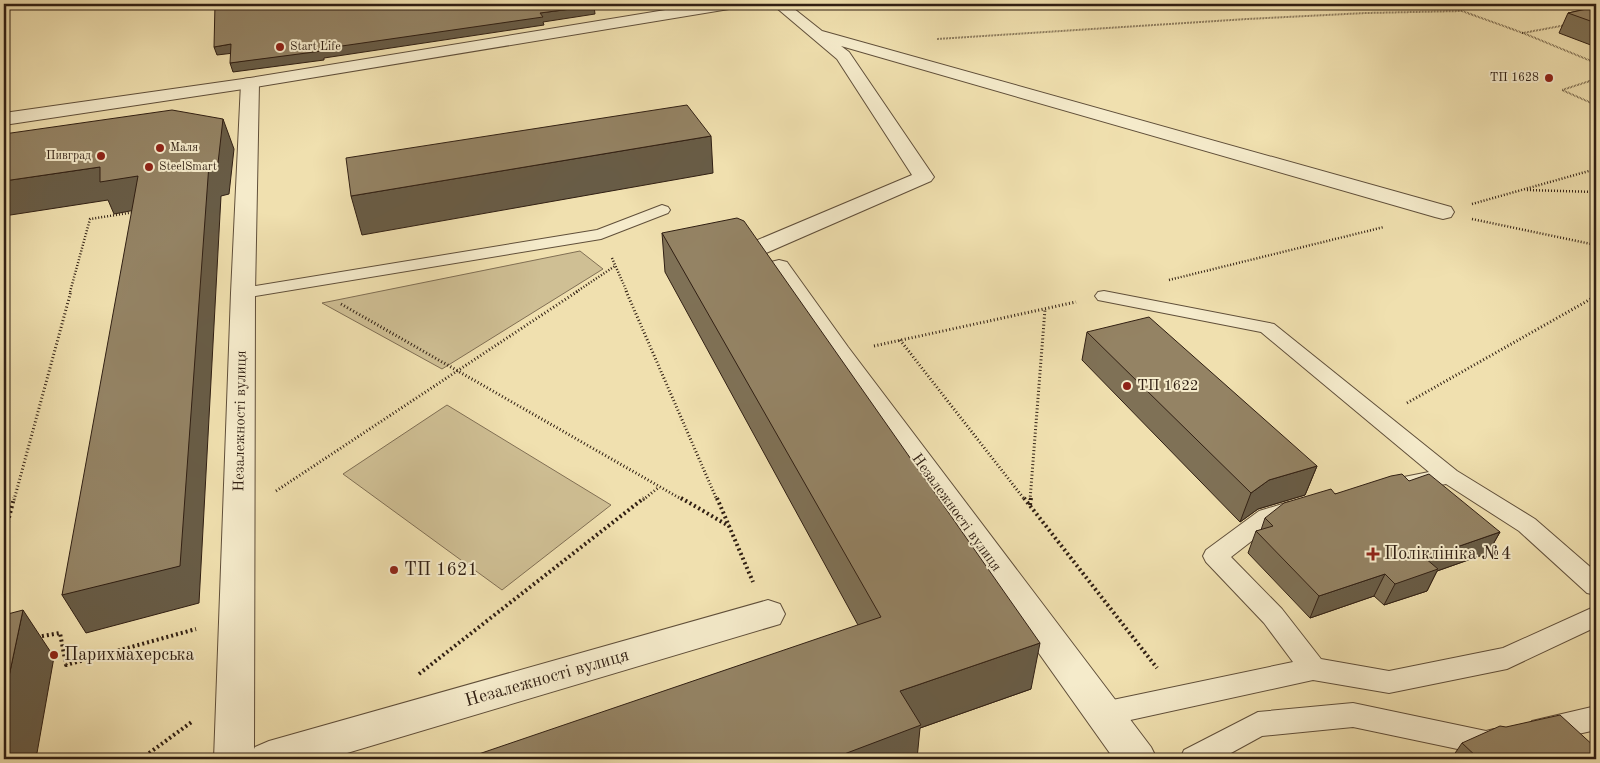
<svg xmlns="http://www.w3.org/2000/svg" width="1600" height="763" font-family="'Old Standard TT',serif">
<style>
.green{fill:#cfbf94;stroke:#806f54}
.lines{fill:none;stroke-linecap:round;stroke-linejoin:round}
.service-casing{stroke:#604f3a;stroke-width:2}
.minor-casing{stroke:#604f3a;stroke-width:2}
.tertiary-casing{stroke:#604f3a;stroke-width:2}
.path-far3{stroke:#301f13;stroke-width:2;stroke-dasharray:0.5 1;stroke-linecap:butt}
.path-far2{stroke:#301f13;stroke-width:2.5;stroke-dasharray:1 2;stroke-linecap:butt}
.path-far1{stroke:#301f13;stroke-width:3;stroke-dasharray:1 2.5;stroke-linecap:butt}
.path{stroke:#301f13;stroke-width:4;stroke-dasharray:2 3;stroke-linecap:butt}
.service{fill:#f5ebcb;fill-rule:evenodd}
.minor{fill:#f5ebcb;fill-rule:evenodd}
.tertiary{fill:#f5ebcb;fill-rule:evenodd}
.wall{fill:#7f7156;stroke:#301f13}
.shaded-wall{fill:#685c46;stroke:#301f13}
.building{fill:#948364;stroke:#301f13}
.poi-dot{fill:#8f2418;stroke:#f5ebcb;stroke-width:2}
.labels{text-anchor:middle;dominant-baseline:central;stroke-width:4;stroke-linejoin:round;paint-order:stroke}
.far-poi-label{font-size:12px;fill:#301f13;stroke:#f5ebcb;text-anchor:start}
.poi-label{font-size:15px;fill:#301f13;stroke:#f5ebcb;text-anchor:start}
.street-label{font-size:15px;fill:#301f13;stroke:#f5ebcb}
.near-poi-label{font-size:18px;fill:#301f13;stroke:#f5ebcb;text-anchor:start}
.near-street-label{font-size:18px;fill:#301f13;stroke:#f5ebcb}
</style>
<rect width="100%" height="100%" fill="#f0e0af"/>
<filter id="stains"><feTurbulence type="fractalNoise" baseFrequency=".004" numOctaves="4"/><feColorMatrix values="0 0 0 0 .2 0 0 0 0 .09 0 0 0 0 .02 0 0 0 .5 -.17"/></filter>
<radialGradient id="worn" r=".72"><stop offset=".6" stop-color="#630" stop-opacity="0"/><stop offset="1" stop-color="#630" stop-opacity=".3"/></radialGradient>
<g class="green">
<path d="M580,251L603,269L442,369L322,303Z"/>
<path d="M447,405L611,505L502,590L343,474Z"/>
</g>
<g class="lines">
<g class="service-casing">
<g id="service">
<path d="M662,205L668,207L670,210L668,213L601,239L243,298L237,297L234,293L237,289L243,288L597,230Z"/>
<path d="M1104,291L1274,324L1457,471L1535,519L1596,572V595L1587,593L1519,531L1446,484L1407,491L1399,488L1396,483L1399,478L1429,472L1261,332L1098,300L1095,296L1098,292Z"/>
<path d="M1289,502L1297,504L1301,510L1297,516L1275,523L1231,557L1282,609L1321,659L1389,671L1503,648L1596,606V627L1507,669L1389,693L1313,680L1103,726L1093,722L1089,714L1093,706L1103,702L1293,662L1264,623L1206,562L1203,556L1206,550L1259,511Z"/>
<path d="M1353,703L1486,731L1494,729L1504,732L1508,741L1504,750L1486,755L1353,727L1262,736L1220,759H1180L1184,750L1258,712Z"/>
<path d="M1596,706V730L1542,742L1532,739L1528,730L1532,721Z"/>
</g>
</g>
<g class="minor-casing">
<g id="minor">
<path d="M772,4H788L822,31L1451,207L1454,212L1451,217L1443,219L1435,217L841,46L849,52L934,177L931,181L757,257L749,259L741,257L737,252L741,247L912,175L837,59Z"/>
<path d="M250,78L256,79L259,83L255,293L254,749L255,747L269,741L768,600L780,604L785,614L780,624L327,759H214L231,293L241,83L244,79Z"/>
<path d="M779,260L787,262L848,347L1151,747L1157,759H1114L830,359L767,267L771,262Z"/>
</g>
</g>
<g class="tertiary-casing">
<path id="tertiary" d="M702,4H737L734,7L729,9L250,88L4,125V113L250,78Z"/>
</g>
<g class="path-far3">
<path d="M1566,25L1523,33L1596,63"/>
<path d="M937,39L1247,19L1366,13L1462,11L1523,33"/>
<path d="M1596,79L1562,90L1596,105"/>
</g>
<g class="path-far2">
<path d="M1527,190L1596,192"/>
<path d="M1472,204L1596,169"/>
<path d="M1472,219L1596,245"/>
<path d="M612,258L627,292"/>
<path d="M1169,280L1384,227"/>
<path d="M70,292L90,219L135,212"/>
<path d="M576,292L615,266"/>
</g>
<g class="path-far1">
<path d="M626,291L717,500"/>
<path d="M341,304L683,500"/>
<path d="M900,340L1025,500"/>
<path d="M874,346L1076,302"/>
<path d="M1407,403L1596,296"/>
<path d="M276,491L578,291"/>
<path d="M14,500L71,291"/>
<path d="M643,500L659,487"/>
<path d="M1030,500L1045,309"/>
</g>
<g class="path">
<path d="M681,498L729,526"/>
<path d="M717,498L753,582"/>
<path d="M1024,498L1157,668"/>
<path d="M1030,505L1031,498"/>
<path d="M4,537L14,498"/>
<path d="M37,637L60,633L66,665L196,629"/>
<path d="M419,674L644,498"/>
<path d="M141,759L193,721"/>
</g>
<use href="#service" class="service"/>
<use href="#minor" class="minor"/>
<use href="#tertiary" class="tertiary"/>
</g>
<g class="wall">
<path d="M1596,7V47L1559,33L1568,13Z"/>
<path d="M662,233L1031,689L920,728L858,625L665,272Z"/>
<path d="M1087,332L1317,466L1305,495L1258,509L1240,522L1082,360Z"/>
<path d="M1409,481L1500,532L1488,553L1437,571L1427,591L1384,605L1374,596L1310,618L1248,553L1256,531L1261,530L1265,518L1335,494Z"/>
<path d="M1462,743L1596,759H1451Z"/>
</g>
<g class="shaded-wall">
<path d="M594,6L595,14L543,22L544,25L324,58V60L233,72L230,63L540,13Z"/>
<path d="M231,44L234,53L217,55L214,47Z"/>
<path d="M223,119L234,149L229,194L221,196L199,603L86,633L62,595L209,164Z"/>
<path d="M711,136L713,173L362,235L351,196Z"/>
<path d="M100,167L138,176L151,207L114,214L108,200L4,216V181Z"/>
<path d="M1317,466L1305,495L1258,509L1240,522L1251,493L1269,480Z"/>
<path d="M1500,532L1488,553L1437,571L1427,591L1384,605L1395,584L1425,558Z"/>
<path d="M1385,574L1374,596L1310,618L1319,596Z"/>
<path d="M23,610L54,657L37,753L16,759H4V700Z"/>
<path d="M1040,643L1031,689L920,728L917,759H831L900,691Z"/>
</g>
<g class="building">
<path d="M215,4H592L594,6L540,13L543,17L321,49L322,51L230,63L231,44L214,47Z"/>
<path d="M1596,7V23L1568,13Z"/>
<path d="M687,105L711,136L351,196L346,158Z"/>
<path d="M172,110L223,119L218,163L209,164L180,566L62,595L138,176L100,182V167L4,181V134Z"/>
<path d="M737,218L744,221L1040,643L900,691L921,725L831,759H464L881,617L662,233Z"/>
<path d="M1149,317L1317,466L1269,480L1251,493L1087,332Z"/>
<path d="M1402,474L1409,481L1429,474L1500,532L1425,558L1438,569L1395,584L1385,574L1319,596L1256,531L1273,526L1265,518L1284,503L1331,489L1335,494L1391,476Z"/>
<path d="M23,610L4,700V615Z"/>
<path d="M1560,715L1596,748V759H1479L1462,743L1500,726L1506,727Z"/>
</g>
<g class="poi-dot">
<circle cx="280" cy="47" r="5"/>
<circle cx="1549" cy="78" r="5"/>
<circle cx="160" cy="148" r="5"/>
<circle cx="101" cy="156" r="5"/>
<circle cx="149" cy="167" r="5"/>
<circle cx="1127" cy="386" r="5"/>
<path d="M1370.5 546.5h5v5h5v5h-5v5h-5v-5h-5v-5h5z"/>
<circle cx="394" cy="570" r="5"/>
<circle cx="54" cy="655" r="5"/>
</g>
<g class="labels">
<g class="far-poi-label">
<text x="290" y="47">Start Life</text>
<text x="1539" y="78" text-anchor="end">ТП 1628</text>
<text x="170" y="148">Маля</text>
<text x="91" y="156" text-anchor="end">Пивград</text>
<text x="159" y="167">SteelSmart</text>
</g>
<g class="poi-label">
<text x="1137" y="386">ТП 1622</text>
</g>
<g class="street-label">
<text transform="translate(241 421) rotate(-89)">Незалежності вулиця</text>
<text transform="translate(956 513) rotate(54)">Незалежності вулиця</text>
</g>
<g class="near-poi-label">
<text x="1384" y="554">Поліклініка №4</text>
<text x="404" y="570">ТП 1621</text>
<text x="64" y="655">Парихмахерська</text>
</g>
<g class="near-street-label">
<text transform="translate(547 678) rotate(-16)">Незалежності вулиця</text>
</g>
</g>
<rect width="1600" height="763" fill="none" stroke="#f0e0af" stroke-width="20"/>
<rect x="5" y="5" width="1590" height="753" fill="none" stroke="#301f13" stroke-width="2.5"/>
<rect x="10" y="10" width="1580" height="743" fill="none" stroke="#301f13"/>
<rect width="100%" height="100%" filter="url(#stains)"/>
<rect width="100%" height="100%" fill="url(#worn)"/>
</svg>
